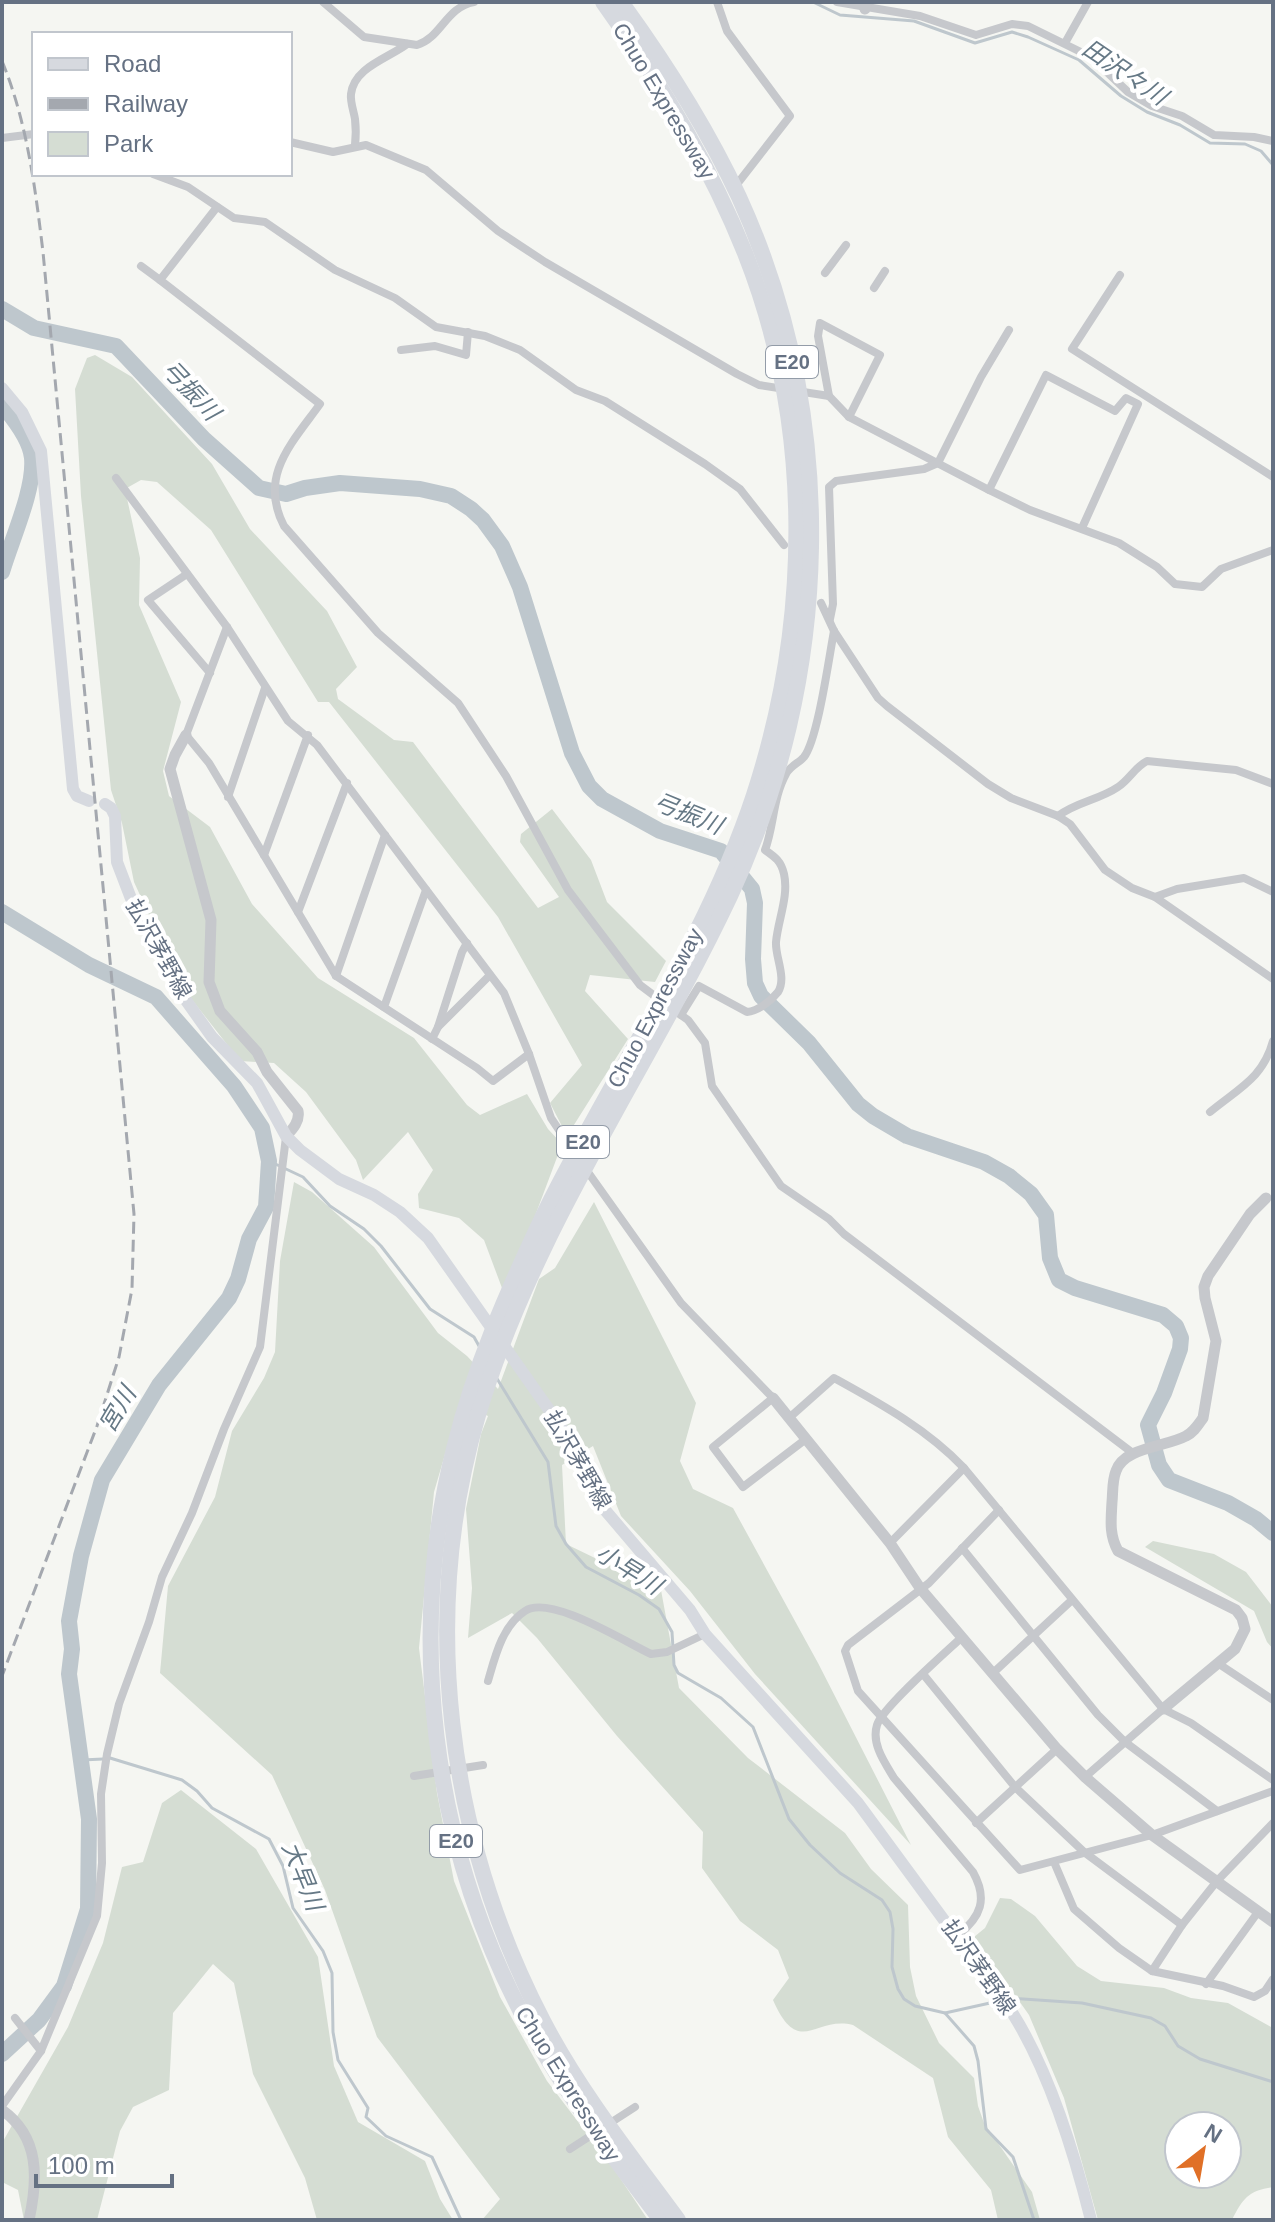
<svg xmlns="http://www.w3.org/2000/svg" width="1275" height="2222" font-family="Helvetica,'Noto Sans JP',sans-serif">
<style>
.green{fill:#d5ddd3;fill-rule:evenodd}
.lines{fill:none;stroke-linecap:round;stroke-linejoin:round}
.stream{stroke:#bec7cd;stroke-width:3}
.river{stroke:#bec7cd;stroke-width:16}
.minor{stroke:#c6c8cc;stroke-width:8}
.tertiary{stroke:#c6c8cc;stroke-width:11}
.secondary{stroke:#d6d9df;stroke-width:12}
.motorway{stroke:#d6d9df;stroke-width:16}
.rail{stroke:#a4a8af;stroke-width:3;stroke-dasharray:12 6;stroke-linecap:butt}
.labels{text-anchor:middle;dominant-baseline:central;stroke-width:8;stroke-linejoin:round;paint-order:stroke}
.shield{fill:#fff;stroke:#939ca8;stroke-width:2}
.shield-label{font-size:20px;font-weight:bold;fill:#657183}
.street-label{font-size:22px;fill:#657183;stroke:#fff}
.water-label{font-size:24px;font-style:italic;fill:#667986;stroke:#fff}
</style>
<rect width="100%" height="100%" fill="#f5f6f2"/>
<g class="green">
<path d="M95,355L132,377L212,464L250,529L327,611L357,667L336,689L338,699L394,740L413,742L538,908L559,897L520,842L521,834L552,809L591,860L607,902L666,961L655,982L590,975L585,991L628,1039L567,1136L550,1103L582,1065L498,917L329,702H318L211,530L157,482L141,480L125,489L140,558L139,605L181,702L163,771L169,796L210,827L252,904L318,978L414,1038L467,1105L480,1115L527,1094L548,1129L562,1144L505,1296L484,1240L459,1218L419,1208L418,1194L433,1170L408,1132L363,1180L356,1160L306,1092L274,1063L240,1061L182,987L134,882L122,823L111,790L81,496L75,389L87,358Z"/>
<path d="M294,1182L312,1192L374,1247L438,1333L467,1356L498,1389L539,1279L555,1268L594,1202L696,1403L680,1461L693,1489L733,1508L818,1663L911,1845L755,1674L690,1591L621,1516L593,1446L562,1465L566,1544L661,1590L679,1688L748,1758L845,1833L871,1869L908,1905L910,1967L916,1996L939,2043L974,2078L978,2106L984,2123L1032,2192L1040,2220H998L991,2190L948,2137L933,2078L853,2025C815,2015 799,2059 773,2000L789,1978L778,1950L740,1921L702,1868L703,1832L617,1736L537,1638L512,1613L468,1638L472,1588L466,1509L481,1434L488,1416L460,1403L434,1492L419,1648L437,1793L454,1881L500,1997L547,2081L614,2169L648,2220H482L500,2199L377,2037L325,1890L272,1775L160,1673L168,1586L215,1497L232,1431L264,1378L275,1352L280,1261Z"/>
<path d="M1153,1541L1214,1554L1246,1572L1273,1607V1649L1267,1642L1254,1611L1145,1547Z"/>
<path d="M181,1790L256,1849L318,1957L334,2066L358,2122L425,2161L440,2199L453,2220H317L305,2178L253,2074L234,1983L213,1964L173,2013L169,2090L133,2107L120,2131L97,2220H24L18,2190L2,2182V2143L68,2027L103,1943L122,1867L143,1862L162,1803Z"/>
<path d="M1000,1898L1011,1899L1035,1916L1077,1966L1101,1981L1164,1988L1191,1998L1228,2003L1273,2028V2187C1249,2190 1242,2199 1232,2220H1098L1064,2098L1029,2015L974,1937L985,1928ZM1227,2126V2174H1179V2126Z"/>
</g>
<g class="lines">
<g class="stream">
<path d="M813,2L840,15L914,21L975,43L1012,32L1028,37L1079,60L1121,96L1147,112L1180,125L1210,143L1245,144L1261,151L1273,165"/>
<path d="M269,1161L303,1177L330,1206L364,1229L381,1246L430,1309L474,1337L479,1346"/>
<path d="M496,1377L548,1462L556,1526L566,1544L586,1567L639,1595L659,1609L672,1632L674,1665L678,1673L721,1698L753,1727L789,1819L810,1845L840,1873L882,1900L890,1912L893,1929L892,1967L898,1989L904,1999L915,2006L945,2013L974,2046L978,2061L986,2129L1013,2157L1034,2220"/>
<path d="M110,1758L182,1780L197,1791L212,1808L269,1839L283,1866L293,1908L323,1951L332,1973L333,2032L338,2060L368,2108L366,2117L386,2136L432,2157L461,2220"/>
<path d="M82,1760L103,1759"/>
<path d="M1010,1998L1082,2003L1151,2018L1165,2026L1178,2046L1200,2059L1273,2082"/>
<path d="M945,2013L990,2003"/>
</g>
<g class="river">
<path d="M2,309L34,328L116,346L204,439L259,488L286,494L305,488L340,483L420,489L451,496L471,509L483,520L502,546L520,587L572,753L589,786L602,799L660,831L721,851L752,889L755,903L753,959L755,983L761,996L809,1043L858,1104L873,1116L907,1136L984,1162L1009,1176L1031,1194L1046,1215L1050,1258L1059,1280L1075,1288L1163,1315L1176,1326L1181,1338L1180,1349L1164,1393L1148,1425L1159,1465L1169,1480L1228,1503L1256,1519L1273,1533"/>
<path d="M2,405C14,419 30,439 32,458C35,489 11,541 2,572"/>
<path d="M2,912L89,965L156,997L234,1086L262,1128L269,1161L266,1207L249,1239L238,1279L229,1298L159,1385L102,1480L81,1556L69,1621L72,1649L69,1674L89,1819L88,1909L64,1986L39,2020L2,2054"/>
</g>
<g class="minor">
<path d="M323,2L364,37L417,45C441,38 446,7 474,2"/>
<path d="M717,2L727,31L790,116L734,188"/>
<path d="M837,2L920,16L976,35L1012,24L1028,26L1091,57L1128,92L1152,106L1182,116L1214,135L1254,137L1273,141"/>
<path d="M1065,43L1088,2"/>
<path d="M2,138L34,134"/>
<path d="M290,142L333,152L366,145L426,170L498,231L545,262L737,374L759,385L829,396L849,417L989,490L1030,510L1119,543L1157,567L1175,584L1202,587L1221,569L1273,550"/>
<path d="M355,145C356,137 356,128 355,119C354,112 350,102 351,94C354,67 389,58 407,44"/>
<path d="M153,174L188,187L234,218L265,222L335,270L395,298L436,327L485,336L520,350L576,390L605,401L705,464L740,489L784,545"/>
<path d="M217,207L160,280L320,404C292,443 258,476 284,526L378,633L458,703L506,776L568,890L640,985L660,1000"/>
<path d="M141,266L160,280"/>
<path d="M825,273L846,245"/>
<path d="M1120,275L1072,349L1273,477"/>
<path d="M874,288L885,271"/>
<path d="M401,350L435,346L466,355L468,332"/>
<path d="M829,396L818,336L820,323L880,355L849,417"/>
<path d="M116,478L227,627L288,721L317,745L504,993L529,1054L551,1118L575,1154"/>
<path d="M989,490L1046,375L1115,411L1126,398L1138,404L1082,528"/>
<path d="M187,574L148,600L210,673"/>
<path d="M821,603L834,631L878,698L887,706L988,784L1011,798L1058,816L1070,824L1105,870L1132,888L1155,897L1273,979"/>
<path d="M830,619L833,604L829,487L836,481L924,469L938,463L981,377L1009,330"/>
<path d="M227,627L186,735L209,763L336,976L477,1068L493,1081L529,1054"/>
<path d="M228,797L265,688"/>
<path d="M1058,816C1076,802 1099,800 1118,787C1129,780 1135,767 1147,761L1236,770L1273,784"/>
<path d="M264,855L308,735"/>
<path d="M1155,897L1177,889L1244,878L1273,892"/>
<path d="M298,912L347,783"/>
<path d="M336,976L385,835"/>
<path d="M384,1007L426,890"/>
<path d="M671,1008L688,1020L705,1043L712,1086L781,1186L829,1219L844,1234L1134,1454"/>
<path d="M681,1015L699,986L747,1012C758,1011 771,1001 778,992C787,978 775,957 776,942C778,920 789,896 784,874C781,861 775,857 765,850C774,826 773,797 786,774C790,766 799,763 804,757C818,739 829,657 834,631"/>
<path d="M438,1027L462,952L467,943"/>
<path d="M432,1039L438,1027L490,975"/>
<path d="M1210,1112C1239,1088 1263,1078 1273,1041"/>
<path d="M585,1168L681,1303L773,1398L713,1447L743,1487L806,1439"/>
<path d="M789,1418L834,1378C881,1404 927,1429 964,1468L1163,1709L1191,1723L1273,1780"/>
<path d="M999,1510L929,1583L848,1645L845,1651L858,1691L1020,1870L1152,1835L1273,1791"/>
<path d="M890,1543L964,1468"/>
<path d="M962,1548L1098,1715L1125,1742L1217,1811"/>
<path d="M1219,1664L1273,1700"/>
<path d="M993,1673L1072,1600"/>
<path d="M923,1674L1015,1787L1084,1852L1182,1925"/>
<path d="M488,1681C495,1657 502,1626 525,1611C550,1594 625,1642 651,1654L667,1652L705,1634"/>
<path d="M414,1776L483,1765"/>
<path d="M1085,1777L1163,1709"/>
<path d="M976,1823L1057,1749"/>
<path d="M1054,1862L1074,1909L1119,1948L1152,1971L1223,1986L1254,1997L1265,1991L1273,1979"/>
<path d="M958,1935C981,1917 988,1899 973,1872L894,1778C885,1763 871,1744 877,1725C882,1708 945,1653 961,1638"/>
<path d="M1152,1971L1182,1925L1217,1881L1273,1823"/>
<path d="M1206,1984L1258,1912"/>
<path d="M15,2018L41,2051"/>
<path d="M2,2106L41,2051L97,1916L102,1863L101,1794L107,1754L119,1704L149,1622L162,1577L192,1513L224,1429L260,1347L286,1137"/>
<path d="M570,2149L635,2107"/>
</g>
<g class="tertiary">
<path d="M865,9L867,2"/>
<path d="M186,735L175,755L170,769L211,920L209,982L220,1011L257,1052L267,1072L298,1111C300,1121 293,1129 286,1136"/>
<path d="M773,1398L890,1543L920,1588L1057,1749L1085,1777L1152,1835L1273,1922"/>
<path d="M1163,1709L1235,1649L1245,1629L1242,1618L1236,1610L1118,1551C1109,1535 1111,1520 1112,1502C1113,1492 1112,1481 1116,1471C1124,1447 1166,1447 1186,1436C1194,1432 1198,1425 1203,1418L1216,1341L1205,1298L1204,1287L1208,1276L1250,1214L1266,1198"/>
<path d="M2,2110C40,2137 38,2179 29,2220"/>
</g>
<g class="secondary">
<path d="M2,388L22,412L41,451L73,789L77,796L89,801"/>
<path d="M105,804L111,808L115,816L117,862L135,909L180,992L212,1037L257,1083L286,1136L300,1150L339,1179L374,1195L400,1212L428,1238L564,1431L599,1503L690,1610L705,1634L858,1803L1013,2014C1050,2073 1074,2152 1091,2220"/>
</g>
<g class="motorway">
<path d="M603,2C659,80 709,163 745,253C813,425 811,620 754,795C705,944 613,1073 544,1214C508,1290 474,1367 454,1449C407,1635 432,1840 520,2010C559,2085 610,2153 661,2220"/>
<path d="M621,2C666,64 707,128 739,197C840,419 833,677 730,896C648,1070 533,1229 478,1415C419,1616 447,1836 543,2021C580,2092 631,2156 678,2220"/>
</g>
<path class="rail" d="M2,61C27,122 35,186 43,252L134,1214L132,1289L119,1357L97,1426L2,1676"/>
</g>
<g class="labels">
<g class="shield">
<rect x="766" y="346" width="52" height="32" rx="6"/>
<rect x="557" y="1126" width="52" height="32" rx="6"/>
<rect x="430" y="1825" width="52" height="32" rx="6"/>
</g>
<g class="shield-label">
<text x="792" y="362">E20</text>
<text x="583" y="1142">E20</text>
<text x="456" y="1841">E20</text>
</g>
<g class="street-label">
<text transform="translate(664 101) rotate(59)">Chuo Expressway</text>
<text transform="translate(159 949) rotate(61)">払沢茅野線</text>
<text transform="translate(655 1008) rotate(-62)">Chuo Expressway</text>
<text transform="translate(578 1460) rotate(60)">払沢茅野線</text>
<text transform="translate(979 1967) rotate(55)">払沢茅野線</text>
<text transform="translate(568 2084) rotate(58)">Chuo Expressway</text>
</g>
<g class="water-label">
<text transform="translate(1125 72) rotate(34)">田沢々川</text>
<text transform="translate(191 390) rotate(47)">弓振川</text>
<text transform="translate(688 813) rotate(22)">弓振川</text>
<text transform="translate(117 1409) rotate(-59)">宮川</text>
<text transform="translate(629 1569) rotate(32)">小早川</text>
<text transform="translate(303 1876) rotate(68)">大早川</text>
</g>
</g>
<rect width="1275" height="2222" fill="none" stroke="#657183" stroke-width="8"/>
<rect x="32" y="32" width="260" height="144" fill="#ffffff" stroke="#c1c6cd" stroke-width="2"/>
<rect x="48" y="58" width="40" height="12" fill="#d6d9df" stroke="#c1c6cd" stroke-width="2"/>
<text x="104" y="72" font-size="24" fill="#657183">Road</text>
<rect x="48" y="98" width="40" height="12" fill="#a4a8af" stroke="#c1c6cd" stroke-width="2"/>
<text x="104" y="112" font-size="24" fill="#657183">Railway</text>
<rect x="48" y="132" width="40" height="24" fill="#d5ddd3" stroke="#c1c6cd" stroke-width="2"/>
<text x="104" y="152" font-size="24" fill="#657183">Park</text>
<g transform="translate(1203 2150) rotate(31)"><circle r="38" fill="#ffffff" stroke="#c1c6cd" stroke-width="2"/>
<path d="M0-6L14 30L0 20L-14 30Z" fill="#e07027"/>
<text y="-12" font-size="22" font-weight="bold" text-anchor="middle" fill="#657183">N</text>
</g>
<path d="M36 2174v12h136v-12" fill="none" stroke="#657183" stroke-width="4"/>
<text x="48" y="2174" font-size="24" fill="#657183" stroke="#ffffff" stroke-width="6" paint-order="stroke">100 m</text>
</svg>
